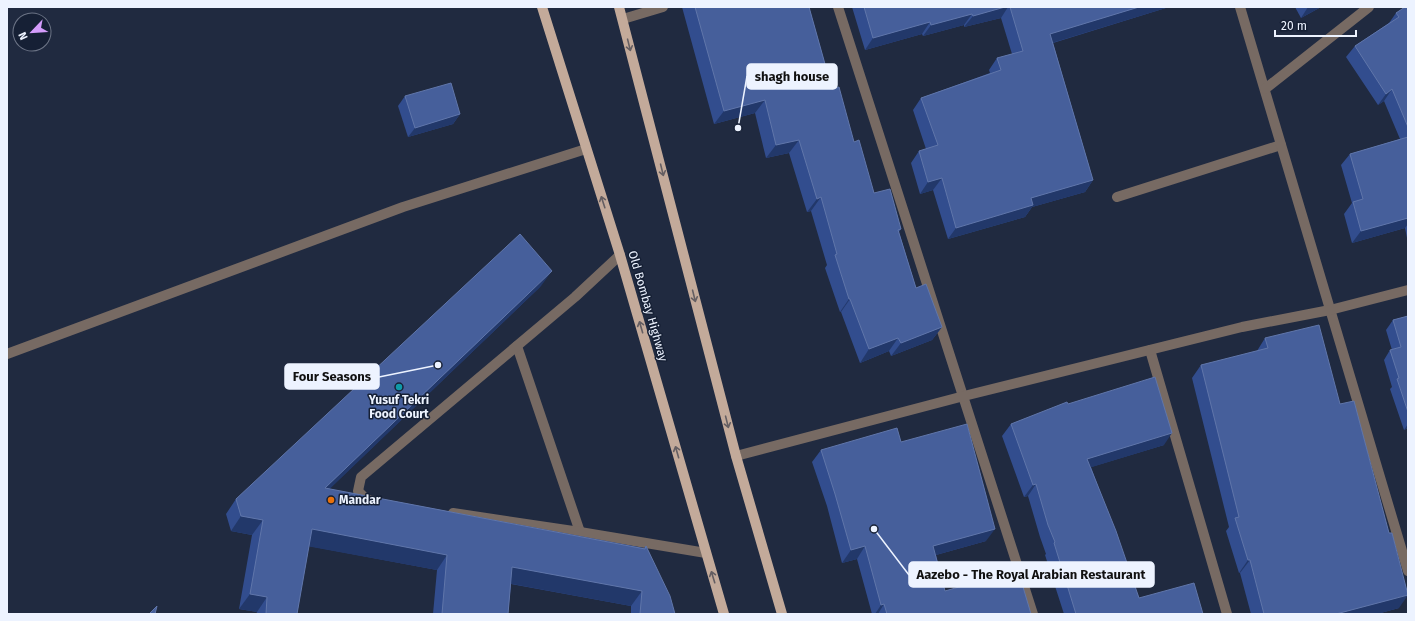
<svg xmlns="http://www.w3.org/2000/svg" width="1415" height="621" font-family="'Fira Sans',sans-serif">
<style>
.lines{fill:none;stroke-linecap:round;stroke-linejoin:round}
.service{stroke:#776a63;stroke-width:10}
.minor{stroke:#776a63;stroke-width:10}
.primary{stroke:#c3aa9a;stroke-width:10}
.wall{fill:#324d8e}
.shaded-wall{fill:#22386a}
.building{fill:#465f9b;stroke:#6076aa}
.oneway{stroke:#645e62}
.culture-dot{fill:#0f9aa8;stroke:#162035;stroke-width:1.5}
.food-dot{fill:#e8710a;stroke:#162035;stroke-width:1.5}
.labels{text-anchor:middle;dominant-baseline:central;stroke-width:3;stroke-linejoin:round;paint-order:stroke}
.street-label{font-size:12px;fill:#edf3ff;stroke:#162035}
.poi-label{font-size:12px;font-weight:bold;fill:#edf3ff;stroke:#162035}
.leader{fill:none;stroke:#edf3ff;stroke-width:1.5}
.callout-dot{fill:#edf3ff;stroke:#162035;stroke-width:1.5}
.callout{fill:#edf3ff;stroke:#edf3ff;stroke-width:1.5}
.callout-label{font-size:13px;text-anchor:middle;font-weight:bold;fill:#111}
</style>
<rect width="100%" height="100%" fill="#202a40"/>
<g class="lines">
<g class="service">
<path d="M1117,197L1281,145"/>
<path d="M517,346L580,532"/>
<path d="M7,354L403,207L586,149"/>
<path d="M374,501L367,500L358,491L361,477L575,297L620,255"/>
<path d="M453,513L580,532L706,553"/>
</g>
<g class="minor">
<path d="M838,7L1033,614"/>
<path d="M1240,7L1408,571"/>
<path d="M623,19L663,7"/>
<path d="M1265,89L1369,7"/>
<path d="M1150,350L1227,614"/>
<path d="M736,456L964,396L1242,327L1330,310L1408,290"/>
</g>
<g class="primary">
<path d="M542,7L620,255L724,614"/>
<path d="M619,7L736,456L782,614"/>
</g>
</g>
<g class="wall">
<path d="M682,7H809L832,89L874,193L901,229L899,232L916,288L942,327L932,340L891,356L889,351L860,363L841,312H840L825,268L827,265L811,211L807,212L789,153L766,158L755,113L714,124Z"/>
<path d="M852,7H1169L1053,43L1093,180L1085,192L1032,207L1025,217L948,239L933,190L920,194L911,163L919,151L926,149L913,110L921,98L990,73L989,70L997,58L1012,54L1001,18L964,27V25L923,36L922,34L865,50Z"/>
<path d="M1295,7H1321L1301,18Z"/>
<path d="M1408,7V243L1405,228L1352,243L1344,214L1352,203L1341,165L1350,154L1400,139L1384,101L1378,105L1346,57L1355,46L1389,23L1396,13Z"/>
<path d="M405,96L460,114L453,124L408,137L398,106Z"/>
<path d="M541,286L329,489L644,548L646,546L675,614H631V606L511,584L508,614H433L437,570L309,546L297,614H256L257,612L239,609L252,535L231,531L226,514L236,499Z"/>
<path d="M1408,316V428L1404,430L1390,389L1392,387L1384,360L1390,350H1392L1386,330L1393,320Z"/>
<path d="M1265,338L1340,404L1399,608L1377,614H1251L1240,573H1239L1226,531L1229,527L1192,378L1201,365L1257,351Z"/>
<path d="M1068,404L1164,445L1091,467L1139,598L1203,614H1064L1045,555L1046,554L1040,537L1028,496L1024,497L1002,436L1011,424Z"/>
<path d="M901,442L986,541L936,555L945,591L1031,614H872L857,559L842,563L827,506L812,462L821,450Z"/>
</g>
<g class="shaded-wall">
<path d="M1005,7H1008L1001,18L964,27L973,16Z"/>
<path d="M1139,7H1169L1042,46L1050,34Z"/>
<path d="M1308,7H1321L1301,18Z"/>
<path d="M972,14L964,25L923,36L931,25Z"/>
<path d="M930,22L922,34L865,50L873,38Z"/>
<path d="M1392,89L1384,101L1378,105L1386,94Z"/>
<path d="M765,100L755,113L714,124L724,111Z"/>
<path d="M460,114L453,124L408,137L415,128Z"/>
<path d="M799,140L789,153L766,158L776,145Z"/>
<path d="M942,178L933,190L920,194L928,182Z"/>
<path d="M1093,180L1085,192L1032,207L1025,217L948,239L956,228L1031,198Z"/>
<path d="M821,197L811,211L807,212L817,199Z"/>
<path d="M1408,218V224L1405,228L1352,243L1361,231Z"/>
<path d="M552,271L541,286L314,504L325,488Z"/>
<path d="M849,299H850L841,312H840Z"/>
<path d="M942,327L932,340L891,356L901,343Z"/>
<path d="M898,338L889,351L860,363L869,349Z"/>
<path d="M1408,424V428L1404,430Z"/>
<path d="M1172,433L1164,445L1079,471L1087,459Z"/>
<path d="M1036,484L1028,496L1024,497L1033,485Z"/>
<path d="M241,516L263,520L252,535L231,531Z"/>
<path d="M312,529L447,555L437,570L301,545Z"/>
<path d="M995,529L986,541L925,558L933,546Z"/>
<path d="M865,546L857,559L842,563L851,550Z"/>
<path d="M1248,560H1250L1240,573H1239Z"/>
<path d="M512,567L642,591L631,606L501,582Z"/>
<path d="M250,594L267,597L257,612L239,609Z"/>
<path d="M1408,595L1399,608L1377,614H1336Z"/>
<path d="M884,604L878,614H875L881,605Z"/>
</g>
<g class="building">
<path d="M695,7H809L832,89L839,87L854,142L859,140L874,193L890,189L901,229L898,230L916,288L926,284L942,327L901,343L898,338L869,349L850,299H849L835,255L837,254L821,197L817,199L799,140L776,145L765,100L724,111Z"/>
<path d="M864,7H1005L973,16L972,14L931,25L930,22L873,38Z"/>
<path d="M1010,7H1139L1050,34L1093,180L1031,198L1033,205L956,228L942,178L928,182L919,151L938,145L921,98L1001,70L997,58L1023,51Z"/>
<path d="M1405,7H1408V127L1392,89L1386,94L1355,46L1399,17L1396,13Z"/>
<path d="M451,83L460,114L415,128L405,96Z"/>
<path d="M1408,137V218L1361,231L1353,202L1363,199L1350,154Z"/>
<path d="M520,234L552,271L325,488L645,549L646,546L670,596L675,614H640L642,591L512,567L508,614H442L447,555L312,529L297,614H266L267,597L250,594L263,520L241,516L236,499Z"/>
<path d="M1408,316V412L1397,379L1399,378L1390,350L1401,347L1393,320Z"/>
<path d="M1319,325L1340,404L1354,401L1389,533H1392L1408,595L1336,614H1264L1250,560H1248L1235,518L1239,517L1201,365L1268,348L1265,338Z"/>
<path d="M1155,377L1172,433L1087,459L1116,531L1139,598L1194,583L1203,614H1076L1054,543L1055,542L1048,525L1036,484L1033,485L1011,424L1067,402L1068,404Z"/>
<path d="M967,424L995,529L933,546L945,591L1018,570L1031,614H887L884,604L881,605L865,546L851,550L835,494L821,450L897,428L901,442Z"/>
<path d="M157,606L155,614H149Z"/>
</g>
<defs><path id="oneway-shaft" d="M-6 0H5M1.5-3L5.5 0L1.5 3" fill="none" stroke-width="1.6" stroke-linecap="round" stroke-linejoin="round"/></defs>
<g class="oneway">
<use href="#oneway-shaft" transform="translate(629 45) rotate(76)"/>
<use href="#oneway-shaft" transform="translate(662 170) rotate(76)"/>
<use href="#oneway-shaft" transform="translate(603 202) rotate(-108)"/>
<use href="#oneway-shaft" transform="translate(694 296) rotate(76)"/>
<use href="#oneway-shaft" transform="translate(641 327) rotate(-106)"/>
<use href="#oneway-shaft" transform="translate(727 422) rotate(76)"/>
<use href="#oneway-shaft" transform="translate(677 452) rotate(-106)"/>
<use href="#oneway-shaft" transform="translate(713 577) rotate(-107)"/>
</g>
<circle class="culture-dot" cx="399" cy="387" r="4"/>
<circle class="food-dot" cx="331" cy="500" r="4"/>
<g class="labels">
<g class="street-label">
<text transform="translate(648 306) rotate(74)">Old Bombay Highway</text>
</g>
<g class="poi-label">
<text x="399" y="400">Yusuf Tekri<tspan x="399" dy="14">Food Court</tspan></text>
<text x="339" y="500" text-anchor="start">Mandar</text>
</g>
</g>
<path class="leader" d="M738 128L747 76M438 365L379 377M874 529L909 575"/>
<g class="callout-dot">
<circle cx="738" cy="128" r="4"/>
<circle cx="438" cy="365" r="4"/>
<circle cx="874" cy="529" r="4"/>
</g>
<g class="callout">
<rect x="747" y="64" width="90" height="25" rx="4"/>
<rect x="285" y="364" width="94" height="25" rx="4"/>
<rect x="909" y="562" width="245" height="25" rx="4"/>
</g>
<g class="callout-label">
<text x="792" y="81">shagh house</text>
<text x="332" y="381">Four Seasons</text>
<text x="1031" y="579">Aazebo - The Royal Arabian Restaurant</text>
</g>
<rect width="1415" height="621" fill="none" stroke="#edf3ff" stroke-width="16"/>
<g transform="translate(32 32) rotate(245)"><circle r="19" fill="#162035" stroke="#6c7486"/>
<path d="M0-3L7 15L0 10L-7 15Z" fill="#d49cfb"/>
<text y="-6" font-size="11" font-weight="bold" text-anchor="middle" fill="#edf3ff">N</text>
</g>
<path d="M1275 30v6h81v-6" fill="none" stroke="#edf3ff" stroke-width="2"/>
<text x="1281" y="30" font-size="12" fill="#edf3ff" stroke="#162035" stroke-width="3" paint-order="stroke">20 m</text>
</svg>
